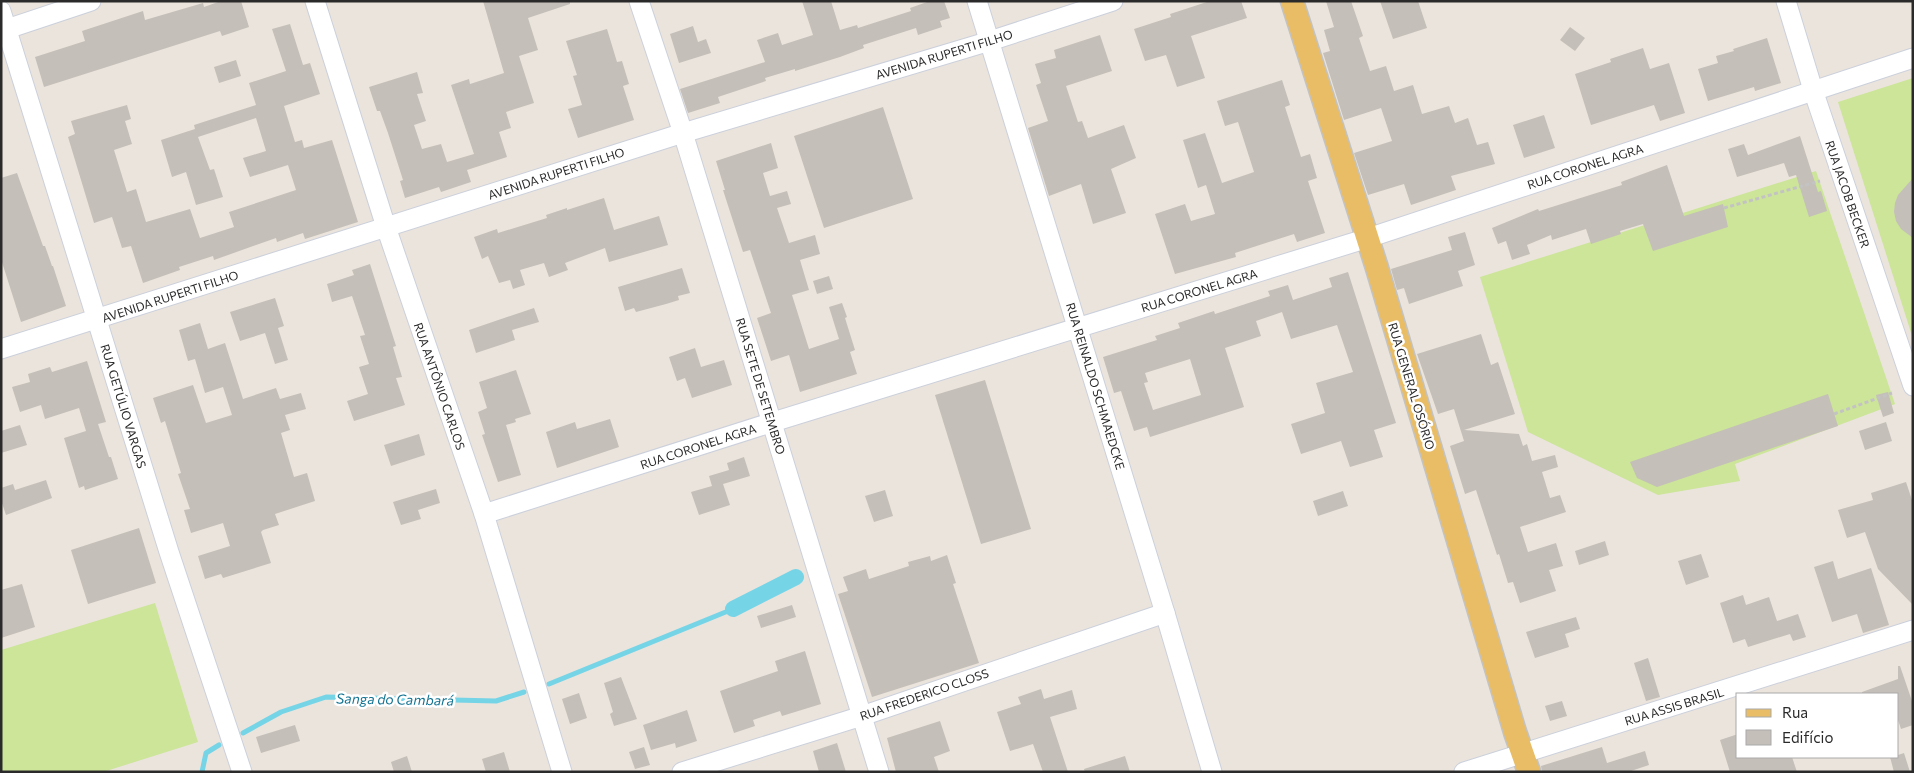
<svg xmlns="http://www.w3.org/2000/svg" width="1914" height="773" font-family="Commissioner,sans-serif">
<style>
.pitch{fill:#cce599}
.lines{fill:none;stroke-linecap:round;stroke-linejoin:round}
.stream{stroke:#76d4e7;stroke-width:5}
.canal{stroke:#76d4e7;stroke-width:16}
.building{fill:#c4bfb8;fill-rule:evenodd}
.minor-casing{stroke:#cbd0db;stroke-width:21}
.major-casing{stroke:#c3c3c3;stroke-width:25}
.path{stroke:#c3c3c3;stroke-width:3;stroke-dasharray:4 2.5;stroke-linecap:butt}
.minor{stroke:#fff;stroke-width:19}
.major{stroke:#e8bd65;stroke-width:22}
.labels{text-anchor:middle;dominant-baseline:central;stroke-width:5;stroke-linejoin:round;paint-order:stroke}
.street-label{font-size:12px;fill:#2a2a2a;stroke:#fff}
.water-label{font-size:14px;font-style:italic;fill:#157493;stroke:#fff}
</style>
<rect width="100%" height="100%" fill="#ebe4dd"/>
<g class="pitch">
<path d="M1913,78V339L1838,102Z"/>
<path d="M1816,171L1895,404L1735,464L1740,481L1658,495L1528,432L1480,277Z"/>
<path d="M155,603L198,742L103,772H1V650Z"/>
</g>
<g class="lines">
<g class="stream">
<path d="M549,684L733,609"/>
<path d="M243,733L281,712L326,697L496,701L524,692"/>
<path d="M202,772L206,753L219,745"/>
</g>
<path class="canal" d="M733,609L796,577"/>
</g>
<g class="building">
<path d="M221,1H241L249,27L222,36L220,31L44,87L35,57L85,41L82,31L143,11L145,20L203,3L204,7Z"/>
<path d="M483,1H570V4L528,18L538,50L519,56L534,103L506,112L511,128L499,132L507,157L467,170L471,182L441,192L439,187L405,198L400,181L403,180L388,133L380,111H377L369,87L417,72L423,93L417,94L426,121L414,125L422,149L441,144L447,162L474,154L451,85L469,79L470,84L504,73Z"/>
<path d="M802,1H831L840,30L857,25L858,28L911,11L910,8L930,1H944L950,18L940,21L942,27L918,35L916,28L863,45L864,48L840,57L795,71V69L765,78L766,81L718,97L720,103L688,113L680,89L765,62L757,40L778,33L782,45L813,35Z"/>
<path d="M1210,1H1241L1247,18L1191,36L1205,78L1177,87L1166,55L1145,61L1134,29L1171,17L1170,14Z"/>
<path d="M1326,1H1351L1363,36L1359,38L1370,71L1386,66L1394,91L1413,85L1422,114L1449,106L1455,123L1468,118L1477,145L1488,142L1495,164L1451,176L1456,190L1411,205L1404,184L1368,195L1354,153L1392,141L1381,108L1344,120L1323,53L1330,51L1324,30L1334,27Z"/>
<path d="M1380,1H1418L1427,28L1393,39Z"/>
<path d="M290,24L303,65L310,63L320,94L284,106L295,142L302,140L304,148L332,140L358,222L305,239L303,233L277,242L276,238L214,260L213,256L179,267L180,270L143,283L131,246L122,248L112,217L94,223L68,137L75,134L71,121L127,105L131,119L125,121L132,144L114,150L127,192L136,189L146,222L190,209L200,238L234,227L229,212L296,190L288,165L250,177L243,158L266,151L256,118L198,137L210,170L214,169L223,197L196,205L186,172L172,177L161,140L195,129L194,125L256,105L249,83L286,71L272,29Z"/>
<path d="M693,26L698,42L706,39L711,53L679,63L670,34Z"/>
<path d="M1570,27L1585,38L1575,51L1560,40Z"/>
<path d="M607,29L617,62L622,61L629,84L623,86L634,120L578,138L568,109L582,105L573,76L577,75L566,41Z"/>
<path d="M1100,35L1112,71L1066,86L1078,122L1082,121L1088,138L1124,125L1136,158L1111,169L1126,213L1093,224L1081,184L1049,196L1028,128L1048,121L1036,85L1041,83L1035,64L1056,58L1054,50Z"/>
<path d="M1767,38L1781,83L1755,91L1754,87L1708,101L1698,69L1718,63L1716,56L1734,51L1733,49Z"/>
<path d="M1643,48L1650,69L1669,63L1685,113L1660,121L1654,105L1591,125L1575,74L1611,62L1610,59Z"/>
<path d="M236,60L241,76L219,83L214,67Z"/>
<path d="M1282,80L1290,105L1285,107L1301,157L1310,154L1317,178L1308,181L1325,233L1297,242L1294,234L1235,253L1236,257L1175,274L1155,214L1185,204L1191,221L1215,214L1206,185L1198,188L1183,140L1205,133L1222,183L1254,172L1238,122L1225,126L1217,101Z"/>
<path d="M883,107L913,199L824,228L794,136Z"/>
<path d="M1544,115L1555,148L1524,158L1513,125Z"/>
<path d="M1800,136L1818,192L1821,191L1827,211L1809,217L1796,175L1789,177L1784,163L1737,177L1728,149L1744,144L1748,155Z"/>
<path d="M771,143L778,168L763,173L770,196L787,191L791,204L777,208L789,243L815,235L820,254L800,260L809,290L792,295L809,349L839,339L829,307L842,303L847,317L845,318L855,350L850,352L857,374L800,392L789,355L771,361L757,318L771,313L750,250L743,252L723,190H725L716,161Z"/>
<path d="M1667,165L1684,216L1723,204L1728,227L1653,251L1643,224L1620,231L1621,234L1591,244L1586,229L1552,240L1551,235L1527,245L1530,254L1512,260L1506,241L1498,244L1492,228L1538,209L1539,211L1622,185L1621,182Z"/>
<path d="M17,173L43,246H45L52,266H53L66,306L21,322L1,259V178Z"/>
<path d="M1913,178V238L1901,229L1896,221L1894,212L1895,203L1898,195Z"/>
<path d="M604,198L614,230L659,216L668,245L609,262L605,248L565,263L568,270L549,277L544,263L520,270L525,285L513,289L510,280L499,283L488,256L482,259L474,237L497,229L498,233L547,218L546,215L567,208V210Z"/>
<path d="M1465,232L1475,265L1458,271L1463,286L1409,304L1404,288L1397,290L1391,269L1452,250L1448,237Z"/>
<path d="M370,264L396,346L393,347L402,377L396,378L405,405L354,421L347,401L368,394L359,367L369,364L360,336L365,335L352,296L332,302L327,284L354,275L352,270Z"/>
<path d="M682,268L690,293L678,296L679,300L666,304L636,312L634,308L625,311L618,287Z"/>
<path d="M1348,272L1396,423L1374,430L1383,457L1350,467L1341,441L1301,454L1291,424L1325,413L1316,383L1353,372L1337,325L1291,339L1282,312L1256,321L1261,336L1225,348L1244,407L1150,437L1147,427L1134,431L1121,391L1114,393L1103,357L1157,340L1155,336L1180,328L1178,323L1214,311L1215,314L1270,296L1268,291L1288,285L1293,300L1332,287L1329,278ZM1190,359L1201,395L1153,410L1144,383L1148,382L1145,373Z"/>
<path d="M829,276L833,289L817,294L813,281Z"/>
<path d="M275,298L284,326L278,328L288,360L275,364L265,333L240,341L230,312Z"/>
<path d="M534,308L539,322L512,330L515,340L476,353L469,330Z"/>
<path d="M200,323L208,349L225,343L243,399L276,388L280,399L301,393L306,409L285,415L290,430L281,433L294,477L307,473L315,501L275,514L279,525L263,530L261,532L271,563L223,578L221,574L205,579L198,556L230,546L223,523L191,533L184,510L190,509L178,474L181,473L165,421L161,423L153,398L193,385L206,423L232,415L223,387L205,393L195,359L188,361L179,330Z"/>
<path d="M1481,334L1491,365L1498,362L1515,414L1464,430L1519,434L1523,446L1527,444L1532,461L1555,455L1558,467L1542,472L1550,498L1560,495L1566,512L1520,527L1528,552L1556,543L1563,566L1549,570L1556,591L1520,603L1513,582L1508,583L1499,554L1497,555L1476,490L1465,494L1450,446L1464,441L1454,409L1438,414L1417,354Z"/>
<path d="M695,348L701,367L724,360L732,385L692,398L685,378L677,381L669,357Z"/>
<path d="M87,361L106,422L98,424L109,457H111L118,479L85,490L84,486L79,488L64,438L86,431L79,408L45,419L41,405L20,412L12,387L30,382L28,374L50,367L52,372Z"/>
<path d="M516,370L531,414L515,419L516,422L506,425L521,475L498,482L482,435L485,434L478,412L487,408L479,382Z"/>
<path d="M985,380L1031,529L981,544L935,395Z"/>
<path d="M1888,392L1894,413L1883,417L1876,395Z"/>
<path d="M1828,394L1838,426L1657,487L1637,478L1630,462Z"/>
<path d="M610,419L619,447L557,468L546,432L575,422L577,429Z"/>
<path d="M1886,422L1892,441L1865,450L1859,431Z"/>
<path d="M20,425L27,445L1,453V431Z"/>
<path d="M419,434L425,455L391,466L384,445Z"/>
<path d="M744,457L750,476L723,484L730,505L699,515L691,492L712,486L709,476L729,470L727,463Z"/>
<path d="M46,480L52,498L6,515L1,500V488L13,484L15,490Z"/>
<path d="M1906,482L1913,503V605L1878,569L1865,532L1847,538L1838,510L1873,500L1871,493Z"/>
<path d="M436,489L440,503L418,510L421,519L401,525L393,502Z"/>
<path d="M885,490L893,516L874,522L865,496Z"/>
<path d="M1343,491L1348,506L1318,516L1313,501Z"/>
<path d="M139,528L156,583L88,604L71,550Z"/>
<path d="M1605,541L1609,555L1579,565L1575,551Z"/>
<path d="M1701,554L1709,577L1686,585L1678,561Z"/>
<path d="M947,555L956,583L953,584L979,663L872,697L838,594L848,591L843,577L866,569L869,579L909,566L908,562L930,556L931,561Z"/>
<path d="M1833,561L1838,579L1871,568L1889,625L1863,633L1857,614L1832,622L1814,567Z"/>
<path d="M22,584L35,627L1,638V590Z"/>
<path d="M1743,595L1746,605L1769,597L1777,621L1798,614L1806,637L1793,641L1790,634L1748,647L1745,639L1733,643L1720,603Z"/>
<path d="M792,605L796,617L761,628L757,616Z"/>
<path d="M1576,617L1580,629L1565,634L1569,647L1535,658L1526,632Z"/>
<path d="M805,651L821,704L782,716L780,711L753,720L755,726L734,733L720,691L778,671L775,661Z"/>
<path d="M1648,658L1660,697L1646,701L1634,663Z"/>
<path d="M1898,666H1900L1913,704V725L1901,729L1898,720V694H1862V692L1898,679Z"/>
<path d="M621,677L637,719L614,726L610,714L613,712L604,683Z"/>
<path d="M1041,689L1044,699L1072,690L1077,709L1050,717L1068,772H1043L1033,744L1010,751L997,712L1021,704L1018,697Z"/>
<path d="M579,693L587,718L570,724L562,699Z"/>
<path d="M1562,701L1567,716L1550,721L1545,706Z"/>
<path d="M687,710L697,741L676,748L675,743L651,750L643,725Z"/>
<path d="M940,721L950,751L934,757L939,772H896L887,738Z"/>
<path d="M295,725L300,741L261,753L256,737Z"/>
<path d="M1738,734V757H1792L1797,772H1730L1720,740Z"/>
<path d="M837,743L846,772H819L813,751Z"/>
<path d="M644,747L650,765L635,769L629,752Z"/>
<path d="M1602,747L1607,763L1645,751L1649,765L1628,772H1542L1541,766Z"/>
<path d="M504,752L510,772H486L482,759Z"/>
<path d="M1904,753L1910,772H1894L1890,757H1898V755Z"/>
<path d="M407,756L412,772H394L391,762Z"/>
<path d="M1125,756L1130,772H1085L1084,769Z"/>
</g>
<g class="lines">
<g class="minor-casing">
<g id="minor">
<path d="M315,1L386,227L484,514L562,772"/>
<path d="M639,1L683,133L879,772"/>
<path d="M977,1L1165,613L1212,772"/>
<path d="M1786,1L1813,90L1913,386"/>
<path d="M1,11L169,552L242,772"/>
<path d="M1,31L91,1"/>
<path d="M1,349L683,133L990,41L1113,1"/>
<path d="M484,514L773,422L1368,238L1913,58"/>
<path d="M682,772L862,716L1165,613"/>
<path d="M1464,772L1913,630"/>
</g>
</g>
<g class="major-casing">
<path id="major" d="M1292,1L1377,268L1515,732L1529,772"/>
</g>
<g class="path">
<path d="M1724,208L1820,181"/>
<path d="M1834,414L1892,393"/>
</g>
<use href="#minor" class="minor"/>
<use href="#major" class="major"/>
</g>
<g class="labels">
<g class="street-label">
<text transform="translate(944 54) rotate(-17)">AVENIDA RUPERTI FILHO</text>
<text transform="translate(1585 166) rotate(-18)">RUA CORONEL AGRA</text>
<text transform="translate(556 173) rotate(-18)">AVENIDA RUPERTI FILHO</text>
<text transform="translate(1848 194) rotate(71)">RUA JACOB BECKER</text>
<text transform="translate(1199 290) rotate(-17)">RUA CORONEL AGRA</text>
<text transform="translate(170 296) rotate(-18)">AVENIDA RUPERTI FILHO</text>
<text transform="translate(440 386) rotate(71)">RUA ANTÔNIO CARLOS</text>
<text transform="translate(761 386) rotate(73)">RUA SETE DE SETEMBRO</text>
<text transform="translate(1096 386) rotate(73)">RUA REINALDO SCHMAEDCKE</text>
<text transform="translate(1412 386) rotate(73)">RUA GENERAL OSÓRIO</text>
<text transform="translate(124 406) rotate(73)">RUA GETÚLIO VARGAS</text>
<text transform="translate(698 446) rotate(-18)">RUA CORONEL AGRA</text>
<text transform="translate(924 694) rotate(-19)">RUA FREDERICO CLOSS</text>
<text transform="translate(1674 706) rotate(-17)">RUA ASSIS BRASIL</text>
</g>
<g class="water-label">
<text transform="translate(395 699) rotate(1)">Sanga do Cambará</text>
</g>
</g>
<rect width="1914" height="773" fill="none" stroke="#2a2a2a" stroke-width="5"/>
<rect x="1736" y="693" width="162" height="65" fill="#ffffff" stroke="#aaaaaa"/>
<rect x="1746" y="709" width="25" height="8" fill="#e8bd65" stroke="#aaaaaa"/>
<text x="1782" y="718" font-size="15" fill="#2a2a2a">Rua</text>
<rect x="1746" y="730" width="25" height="15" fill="#c4bfb8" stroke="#aaaaaa"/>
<text x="1782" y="743" font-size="15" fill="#2a2a2a">Edifício</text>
</svg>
